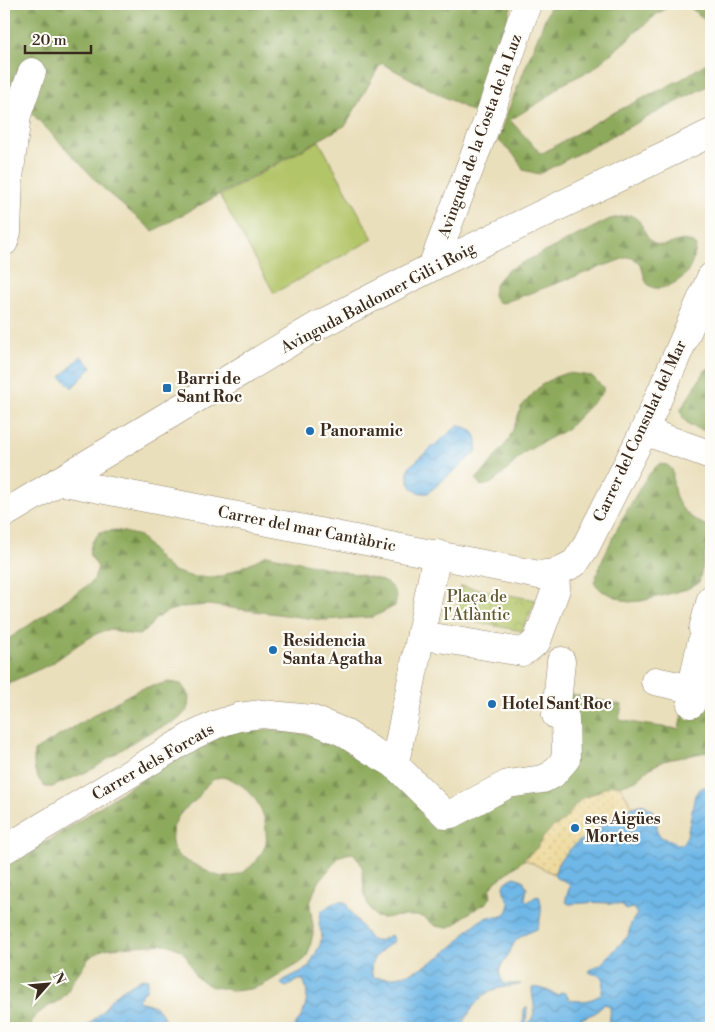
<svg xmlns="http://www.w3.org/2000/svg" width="715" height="1032" font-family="'Libre Bodoni',serif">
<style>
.grass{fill:#b2c568;stroke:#767843}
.forest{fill:url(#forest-firs);stroke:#646a3d;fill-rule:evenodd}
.sand{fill:url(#sand-dots);stroke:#94825e}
.park{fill:url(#park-crowns);stroke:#767843}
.water{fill:url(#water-waves);stroke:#547082;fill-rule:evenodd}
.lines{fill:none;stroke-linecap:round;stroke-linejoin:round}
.minor-casing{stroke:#92846c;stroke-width:29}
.minor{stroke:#fff;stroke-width:28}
.poi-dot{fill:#1f6fb2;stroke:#fdfcf7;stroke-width:2}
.labels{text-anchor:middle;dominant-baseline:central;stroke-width:4.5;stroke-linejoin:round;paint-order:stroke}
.street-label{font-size:16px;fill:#3b2a1e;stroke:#fdfcf7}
.poi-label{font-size:16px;font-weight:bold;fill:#3b2a1e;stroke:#fdfcf7;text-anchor:start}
.park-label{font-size:16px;fill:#5f5834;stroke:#fdfcf7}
</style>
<defs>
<pattern id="forest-firs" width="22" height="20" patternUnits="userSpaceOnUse" patternTransform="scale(1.25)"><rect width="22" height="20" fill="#8daa5c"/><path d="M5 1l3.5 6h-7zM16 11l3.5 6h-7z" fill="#748b4b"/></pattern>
<pattern id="sand-dots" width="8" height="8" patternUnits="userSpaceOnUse" patternTransform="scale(1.25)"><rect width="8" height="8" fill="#eeda9e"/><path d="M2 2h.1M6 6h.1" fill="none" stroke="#cdbb88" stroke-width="1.8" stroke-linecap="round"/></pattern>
<pattern id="park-crowns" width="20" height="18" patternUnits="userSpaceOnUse" patternTransform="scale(1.25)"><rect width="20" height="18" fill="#b2c568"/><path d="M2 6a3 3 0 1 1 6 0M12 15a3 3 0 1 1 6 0" fill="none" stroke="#9aa95a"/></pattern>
<pattern id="water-waves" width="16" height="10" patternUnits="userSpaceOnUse" patternTransform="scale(1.25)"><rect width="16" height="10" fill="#6eb7e7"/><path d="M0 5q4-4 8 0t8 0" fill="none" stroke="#5c95bb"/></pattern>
</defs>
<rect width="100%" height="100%" fill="#fdfcf7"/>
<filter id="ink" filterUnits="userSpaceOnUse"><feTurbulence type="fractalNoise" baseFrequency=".02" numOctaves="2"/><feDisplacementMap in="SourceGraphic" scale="10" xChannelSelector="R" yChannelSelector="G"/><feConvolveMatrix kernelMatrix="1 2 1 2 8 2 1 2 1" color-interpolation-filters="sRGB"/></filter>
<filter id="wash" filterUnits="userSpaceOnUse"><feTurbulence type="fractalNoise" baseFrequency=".0096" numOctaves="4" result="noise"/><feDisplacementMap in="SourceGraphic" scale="20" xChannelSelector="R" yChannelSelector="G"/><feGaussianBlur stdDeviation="1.12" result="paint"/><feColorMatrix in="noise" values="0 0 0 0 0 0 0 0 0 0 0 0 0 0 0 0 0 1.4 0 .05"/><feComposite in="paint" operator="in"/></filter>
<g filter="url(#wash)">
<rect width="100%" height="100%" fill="#eadfbb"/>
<path class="grass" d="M319,141L373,239L274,293L220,196Z"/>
<g class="forest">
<path d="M4,4H512L479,107L480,116L381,63L346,125L153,231L108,193L26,107L14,89L4,70Z"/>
<path d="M551,4H674L657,14L593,69L561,85L548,97L510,120L541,154L603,118L682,79L711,60V84L539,174L523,170L516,157L498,140L505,118Z"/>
<path d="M686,4H711V25Z"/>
<path d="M630,215C633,217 637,218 639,221C645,230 648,243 659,245C674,247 682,233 696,246C695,255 692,267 685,275C678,282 660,293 650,286C640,280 648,261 628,257L503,303L497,302L493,295C494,283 499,278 508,270L610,219Z"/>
<path d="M711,367V432C697,428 682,427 681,409L705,371Z"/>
<path d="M567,373L592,376L603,387V392L567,429L525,452L502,475L490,484L481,486L476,479L485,470L508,441L515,425L521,407L540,386L555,377Z"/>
<path d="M659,464L667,465L672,469C674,476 672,482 674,489C676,502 683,512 694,519C698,522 704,524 708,527L710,535L706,549L699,582L687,589L661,596L641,601L628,602L602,591L594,583C603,555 616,531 630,505C640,489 645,476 659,464Z"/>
<path d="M116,530L140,536L162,562L173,571L193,577H220L238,569L267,555L374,578C388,582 400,590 395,606L373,617L323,620L208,605L183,607L168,611L155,619L146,631L139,635L128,634L111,629L98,633L82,642L51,664L4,685V642L88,585L94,579L98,567L89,554L92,542L100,532Z"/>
<path d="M169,682L181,684L189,695L188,709L179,719L139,738L93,769L52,787H45C33,773 34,769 34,751L119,700L140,689Z"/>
<path d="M568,694L622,705L619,720L647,725L679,729L684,703L711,708V751L663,761L649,769L636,780L620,786L617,785L599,790L596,793L585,797L579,801L567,817L561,823L553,827L543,838L534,852L494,883L490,890L491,897L486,903L466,915L454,925L447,928L436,926L423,917L416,916H400L383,918L376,917C370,909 365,900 364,891C362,874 366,866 353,853L346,854L339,857L317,884L311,900L310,907L313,925V934L309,951L306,958L300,963L263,985L250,989L234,991L210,986L196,977L187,957L181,950L166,944L120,947L104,949L89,958L74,979L66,994L60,1000L47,1007L35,1016L31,1024L32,1028H4V869L7,862L50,840L131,786L200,744L228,732L269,729L327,737L364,755L445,822L510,793L549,782ZM221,777C246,780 266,807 266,831C266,835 267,839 266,843C261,860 243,878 224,877C216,876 210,873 203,869C195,864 183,861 177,854C166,841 174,818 185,809C189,805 193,803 197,799C204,789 208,779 221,777Z"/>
</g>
<path class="sand" d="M613,785L620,786L633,807L617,815L560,860L554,874L524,859L536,849L543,838L553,827L561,823L567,817L574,807L581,799L596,793L606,787Z"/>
<path class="park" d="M461,586L536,600L522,631L454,618Z"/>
<g class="water">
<path d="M81,356L92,367L72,388L61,377Z"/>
<path d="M459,426C474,427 480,438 476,452L428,493C412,495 405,482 409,467L456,427Z"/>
<path d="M703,787H711V1028H523L524,1009L527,1007L526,1025C540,1014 532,1003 532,988C541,986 549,992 558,995L562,992L565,993L570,1000C582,1002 593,1001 602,993L603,978C599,974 594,975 589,972L591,969L601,964L628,936L631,923L637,914L635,910L632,908L626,910L622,905C604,901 586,903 569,904L566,902C565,887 580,885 556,878L554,874L560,860L575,844L617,815L633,807L643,804L652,810L657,821V831L661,837L677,844H682L687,836L695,795L698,791ZM605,1004L610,1007C611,1013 610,1027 601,1028C598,1028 595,1027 592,1027C587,1026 585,1025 581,1022V1019L595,1013Z"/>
<path d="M515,877L523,880L527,888L525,899L528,902L535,897L539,896C543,905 541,920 537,929C531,932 524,934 519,938C513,942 512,949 508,955C500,968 496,969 504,984H521C510,987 496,987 487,993C476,1000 466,1017 461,1028H293C304,1016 312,995 303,980H299L286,987L281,984L284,980L308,968L320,945L322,935L319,924L321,912C328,906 335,900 345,902L350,911L371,940L379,941L391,935L394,941C382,951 366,958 373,977C401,983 435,963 455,944C462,938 467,930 474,925C478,922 484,918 488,917C490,916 493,917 495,917C505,917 509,912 510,903C503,891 498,884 515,877Z"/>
<path d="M142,978L148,979L146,990L137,1001C142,1002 149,1003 154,1006C161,1010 166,1020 167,1028H85L103,1011L112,998L122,990Z"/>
</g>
</g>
<g filter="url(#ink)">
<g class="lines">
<g class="minor-casing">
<g id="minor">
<path d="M4,242L7,232L9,178L17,115L32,72"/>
<path d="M432,267L488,120L527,4"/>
<path d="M644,431L711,455"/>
<path d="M59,481L539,575L555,573L575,563L585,548L644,431L711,277"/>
<path d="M4,514L317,326L432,267L711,133"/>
<path d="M703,629L711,599"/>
<path d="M421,635L522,652L529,648L537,641L556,589L555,573"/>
<path d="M655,681L678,686"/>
<path d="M691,704L693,682L701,644"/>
<path d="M393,763L397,753L437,554"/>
<path d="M4,850L192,736L217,724L239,717L262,714L311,719L343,732L372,751L393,763L446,815L451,814L508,784L543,779L552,775L566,759L565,718L556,715L561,661"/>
</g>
</g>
<use href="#minor" class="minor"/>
</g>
</g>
<g class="poi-dot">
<rect x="162" y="383" width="10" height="10" rx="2.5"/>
<circle cx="310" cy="431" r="5"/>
<circle cx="273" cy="650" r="5"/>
<circle cx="492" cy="704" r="5"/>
<circle cx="575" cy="828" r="5"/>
</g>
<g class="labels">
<g class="street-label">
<text transform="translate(480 136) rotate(-70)">Avinguda de la Costa de la Luz</text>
<text transform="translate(378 298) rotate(-28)">Avinguda Baldomer Gili i Roig</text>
<text transform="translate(640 431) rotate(-65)">Carrer del Consulat del Mar</text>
<text transform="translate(307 529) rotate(11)">Carrer del mar Cantàbric</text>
<text transform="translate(153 762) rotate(-30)">Carrer dels Forcats</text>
</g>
<g class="poi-label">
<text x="177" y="379">Barri de<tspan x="177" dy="18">Sant Roc</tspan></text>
<text x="320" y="431">Panoramic</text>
<text x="283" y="641">Residencia<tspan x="283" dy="18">Santa Agatha</tspan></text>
<text x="502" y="704">Hotel Sant Roc</text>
<text x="585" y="819">ses Aigües<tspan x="585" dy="18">Mortes</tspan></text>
</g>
<g class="park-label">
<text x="477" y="597">Plaça de<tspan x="477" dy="18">l'Atlàntic</tspan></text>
</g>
</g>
<rect width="715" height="1032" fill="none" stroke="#fdfcf7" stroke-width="20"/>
<g transform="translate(48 984) rotate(63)" stroke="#fdfcf7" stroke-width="4" paint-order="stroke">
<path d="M0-4L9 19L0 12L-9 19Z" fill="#3b2a1e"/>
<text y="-8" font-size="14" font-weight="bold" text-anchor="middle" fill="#3b2a1e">N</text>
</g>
<path d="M25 45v8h66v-8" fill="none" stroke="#3b2a1e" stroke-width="2.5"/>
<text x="32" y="45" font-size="15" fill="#3b2a1e" stroke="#fdfcf7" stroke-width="4" paint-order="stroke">20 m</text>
</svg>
